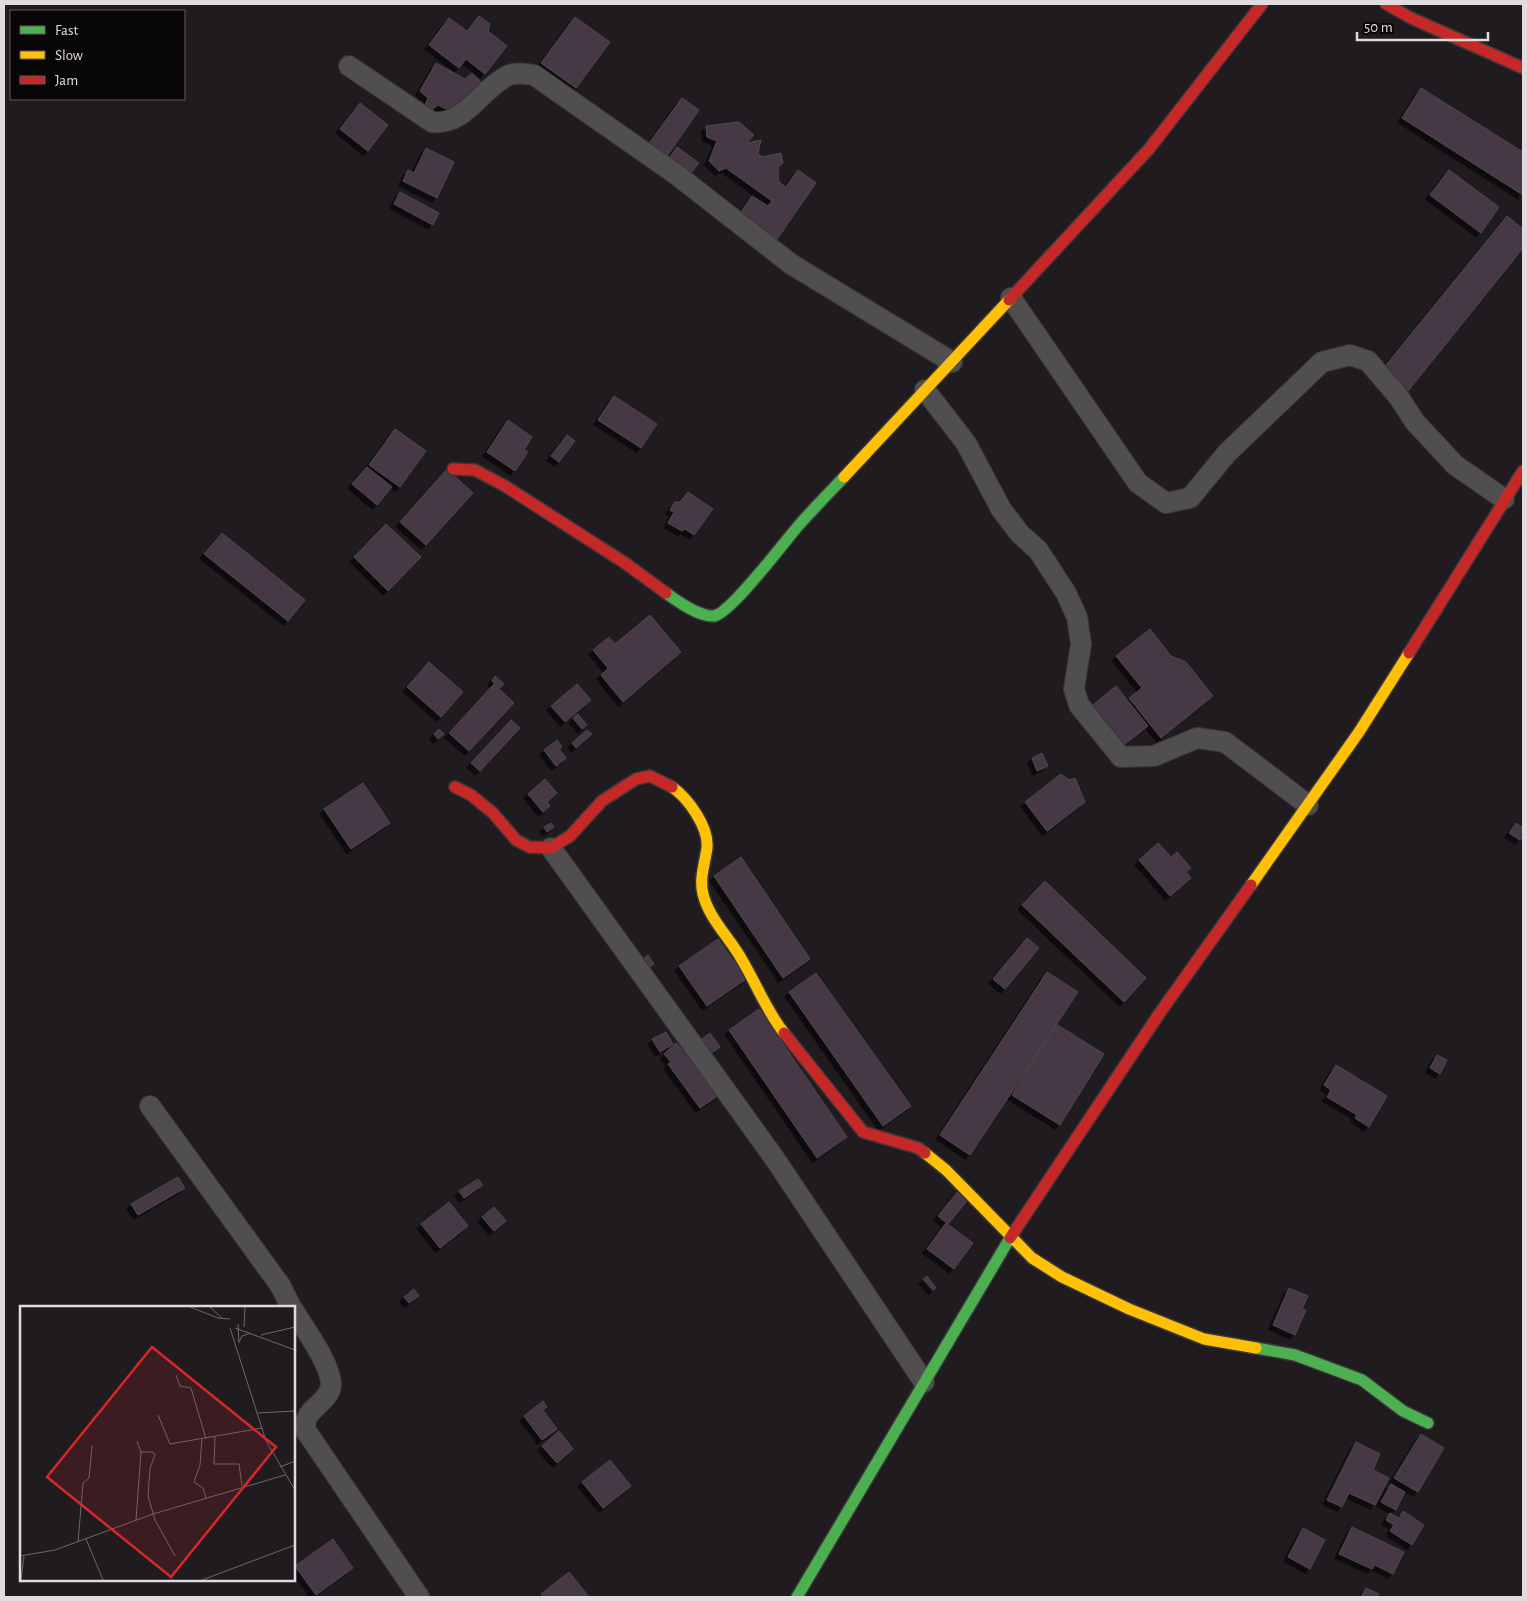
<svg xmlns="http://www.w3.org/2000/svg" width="1527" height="1601" font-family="'Alegreya Sans',sans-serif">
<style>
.building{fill:#463745;stroke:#4d494c;filter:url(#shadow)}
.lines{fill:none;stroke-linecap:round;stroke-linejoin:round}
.street-casing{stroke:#3a3739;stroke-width:22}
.fast-casing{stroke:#3a3739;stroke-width:14}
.slow-casing{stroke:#3a3739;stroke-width:14}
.jam-casing{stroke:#3a3739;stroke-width:14}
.street{stroke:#504e4f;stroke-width:20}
.fast{stroke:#4caf50;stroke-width:11}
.slow{stroke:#ffc107;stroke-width:11}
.jam{stroke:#c62828;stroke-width:11}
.inset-road{fill:none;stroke:#6d686c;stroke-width:1}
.view{fill:#d62828;fill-opacity:0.15;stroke:#d62828;stroke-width:2.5}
.inset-edge{fill:none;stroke:#e0dbdf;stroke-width:2.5}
</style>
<defs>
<filter id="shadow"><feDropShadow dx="-4.5" dy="4.5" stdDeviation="0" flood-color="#0009"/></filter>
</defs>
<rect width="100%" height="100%" fill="#201b1f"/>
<g class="building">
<path d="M479,16L490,24L488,31L507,46L485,74L466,59L459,68L429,45L449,18L467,31Z"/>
<path d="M575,17L610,42L576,88L541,63Z"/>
<path d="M436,63L465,79L472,73L483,84L455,113L438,105L433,109L425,105L428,98L420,91Z"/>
<path d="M1421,88L1523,152V195L1402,118Z"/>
<path d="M682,98L699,110L665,159L647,146Z"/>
<path d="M360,103L388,125L368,151L340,129Z"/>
<path d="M739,122L754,135L747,143L761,140L758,153L762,157L781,153L783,163L778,167L779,182L786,187L798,170L816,183L773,245L736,219L752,196L768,206L772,201L726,168L719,171L709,161L717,141L707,137L706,126Z"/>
<path d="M677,147L699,163L688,177L667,161Z"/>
<path d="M426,148L454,162L437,198L403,181L408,170L414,173Z"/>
<path d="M1449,170L1499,207L1481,233L1430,195Z"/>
<path d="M400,192L439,213L433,225L394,204Z"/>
<path d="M1507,216L1523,229V248L1408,391L1382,370Z"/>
<path d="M614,396L657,424L641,448L598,420Z"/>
<path d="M508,420L532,437L524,450L528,452L515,471L487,452Z"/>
<path d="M395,429L426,451L400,487L369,465Z"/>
<path d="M567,435L575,441L559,462L551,456Z"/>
<path d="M367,467L392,487L377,505L352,484Z"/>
<path d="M447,469L473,493L426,545L400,522Z"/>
<path d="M688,492L713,509L694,535L685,529L682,531L668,523L674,512L670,510L675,502H680Z"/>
<path d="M386,524L421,557L388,591L354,557Z"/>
<path d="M222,533L305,600L288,621L204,554Z"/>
<path d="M650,615L681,652L623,702L601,675L608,668L593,650L609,637L615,644Z"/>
<path d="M1150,629L1171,656L1186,662L1213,696L1161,738L1129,698L1142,688L1116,656Z"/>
<path d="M429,662L463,692L441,717L407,687Z"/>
<path d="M495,676L504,684L500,688L492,681Z"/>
<path d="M494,684L514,703L469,751L449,733Z"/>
<path d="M577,684L591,700L565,722L551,706Z"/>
<path d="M1116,686L1148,726L1120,748L1088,709Z"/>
<path d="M578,714L587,725L582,729L573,718Z"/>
<path d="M511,720L520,728L480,771L471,763Z"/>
<path d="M439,729L444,734L438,739L434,734Z"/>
<path d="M587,730L592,734L576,748L572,743Z"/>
<path d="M557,740L562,747L559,749L566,758L556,766L544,750Z"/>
<path d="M1042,753L1048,766L1037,771L1032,758Z"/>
<path d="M1061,774L1069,780L1075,778L1085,802L1047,831L1025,802Z"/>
<path d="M545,779L557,793L547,802L550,806L543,812L528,794Z"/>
<path d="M363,783L390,823L351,849L324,809Z"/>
<path d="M551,823L554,827L547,832L544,827Z"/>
<path d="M1516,823L1523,828V835L1520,840L1509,833Z"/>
<path d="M1158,843L1171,857L1177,852L1191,868L1186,872L1191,878L1170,896L1139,860Z"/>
<path d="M741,857L810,959L783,978L714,876Z"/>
<path d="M1045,881L1146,978L1124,1002L1022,905Z"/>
<path d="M1027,938L1039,948L1005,989L993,979Z"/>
<path d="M718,939L746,979L707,1006L679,966Z"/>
<path d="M648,955L654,964L643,972L637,964Z"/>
<path d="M1047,972L1078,992L970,1155L940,1135Z"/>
<path d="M816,973L911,1106L883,1126L789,992Z"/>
<path d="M759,1009L847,1137L817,1158L729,1030Z"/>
<path d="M1056,1024L1104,1054L1060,1125L1012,1095Z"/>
<path d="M666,1032L673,1044L660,1052L652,1039Z"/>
<path d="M710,1033L720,1047L706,1057L729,1088L700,1108L668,1064Z"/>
<path d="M676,1043L683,1051L670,1061L664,1054Z"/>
<path d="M1437,1055L1447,1060L1440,1074L1430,1068Z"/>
<path d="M1336,1065L1387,1096L1369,1127L1355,1118L1357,1115L1327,1097L1331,1090L1324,1085Z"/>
<path d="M178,1177L185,1188L138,1215L131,1204Z"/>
<path d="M478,1179L483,1185L464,1198L459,1191Z"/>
<path d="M960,1189L970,1197L948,1224L938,1216Z"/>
<path d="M449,1202L468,1226L440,1248L421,1224Z"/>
<path d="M494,1207L506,1221L494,1231L482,1217Z"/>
<path d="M946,1223L973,1243L954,1269L927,1249Z"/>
<path d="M927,1276L936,1288L933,1290L923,1279Z"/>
<path d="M1289,1288L1308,1296L1302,1309L1306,1310L1295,1335L1273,1325Z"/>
<path d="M414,1289L419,1296L409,1303L404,1297Z"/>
<path d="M543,1401L547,1407L543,1410L557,1429L542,1440L524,1416Z"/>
<path d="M559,1431L573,1449L557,1463L542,1446Z"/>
<path d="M1421,1434L1444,1448L1418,1492L1394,1478Z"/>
<path d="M1356,1442L1380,1454L1373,1470L1389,1478L1375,1505L1349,1493L1342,1507L1327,1500Z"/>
<path d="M610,1460L631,1486L603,1508L582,1482Z"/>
<path d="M1391,1484L1405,1492L1396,1510L1381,1502Z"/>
<path d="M1403,1511L1424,1525L1412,1545L1390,1531L1394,1525L1386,1520L1390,1513L1399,1518Z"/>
<path d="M1352,1527L1404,1552L1393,1574L1375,1565L1372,1569L1339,1554Z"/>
<path d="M1303,1528L1325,1540L1310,1569L1288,1557Z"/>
<path d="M333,1539L353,1568L316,1595L295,1566Z"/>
<path d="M569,1572L589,1597H543L541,1594Z"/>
<path d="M1366,1588L1379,1594L1377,1597H1361Z"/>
</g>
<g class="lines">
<g class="street-casing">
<g id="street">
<path d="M349,66L432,122C465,126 481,89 507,76C515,72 526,74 534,75L677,175L791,264L952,362"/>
<path d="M1011,298L1138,483L1166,503L1190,498L1227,453L1322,362L1350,355L1368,361L1398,396L1415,422L1455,465L1504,499"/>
<path d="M925,390L966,443L1001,509L1020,534L1038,550L1066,593L1077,617L1081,644L1074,689L1079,705L1121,757L1154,756L1197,738L1225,742L1308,805"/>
<path d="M551,848L775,1159L924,1382"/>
<path d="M150,1106L280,1285L291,1307"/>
<path d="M294,1311C305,1330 329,1361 331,1383C332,1403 300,1409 306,1431L419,1597"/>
</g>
</g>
<g class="fast-casing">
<g id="fast">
<path d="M666,593C677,601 699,617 714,616C731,613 785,541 799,525C814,508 829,493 844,477"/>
<path d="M1256,1348L1295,1355L1362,1380L1403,1411L1428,1423"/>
<path d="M797,1597L1010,1238"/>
</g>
</g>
<g class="slow-casing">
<g id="slow">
<path d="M844,477L1009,300"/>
<path d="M672,787C688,798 709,827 707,848C705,863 699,879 703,894C709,919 730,938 742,960C757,985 766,1010 784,1033"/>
<path d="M1251,885L1359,732L1409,653"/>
<path d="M925,1153L946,1170L1032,1258L1062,1277L1129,1309L1204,1339L1256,1348"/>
</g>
</g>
<g class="jam-casing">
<g id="jam">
<path d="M1386,4L1411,18L1523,68"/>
<path d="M1009,300L1149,149L1262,4"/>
<path d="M453,469L475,470L505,486L625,563L666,593"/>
<path d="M1409,653L1523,471"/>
<path d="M455,787L471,795L493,813L516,840L529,847L551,848L570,836L602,801L636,779L650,776L672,787"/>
<path d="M784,1033L863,1132L918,1148L925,1153"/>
<path d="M1010,1238L1159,1014L1251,885"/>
</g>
</g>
<use href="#street" class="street"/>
<use href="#fast" class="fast"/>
<use href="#slow" class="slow"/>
<use href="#jam" class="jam"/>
</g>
<g transform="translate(20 1306)">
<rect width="275" height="275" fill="#201b1f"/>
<path class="inset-road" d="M170,1L198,12L210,13M190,1L203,13M218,18L219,37M224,21L225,1M210,22L246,135L275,184M215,22L275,44M241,29L275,21M219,36L222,30L231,27M156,69L160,80L171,82L186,133M238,107L275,105M138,109L150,138L242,122M195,131L194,158H219L222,180M182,133L180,159L174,176L183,182L186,192M117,135L121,146H133L135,149L130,162L128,190L135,214L155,250M260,161L275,155M116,214L121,146M66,233L83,274M58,236L63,177L69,172L72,140M0,250L35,244L133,208L265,169M1,274L4,250M182,274L275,239"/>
<path class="view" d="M132,41L256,141L151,271L27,171Z"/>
<rect width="275" height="275" class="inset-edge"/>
</g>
<rect width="1527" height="1601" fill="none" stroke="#e0dbdf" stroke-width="10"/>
<rect x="10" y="10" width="175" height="90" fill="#090608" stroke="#5f5b5e"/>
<rect x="20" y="26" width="25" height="8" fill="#4caf50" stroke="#5f5b5e"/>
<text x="55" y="35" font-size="15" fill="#e0dbdf">Fast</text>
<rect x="20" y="51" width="25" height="8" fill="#ffc107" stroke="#5f5b5e"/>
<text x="55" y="60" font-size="15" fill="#e0dbdf">Slow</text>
<rect x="20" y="76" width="25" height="8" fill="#c62828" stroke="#5f5b5e"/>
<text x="55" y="85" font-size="15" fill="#e0dbdf">Jam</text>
<path d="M1357 32v8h131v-8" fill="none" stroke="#e0dbdf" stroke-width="2.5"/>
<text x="1364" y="32" font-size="15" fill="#e0dbdf" stroke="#090608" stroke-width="4" paint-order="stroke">50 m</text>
</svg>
